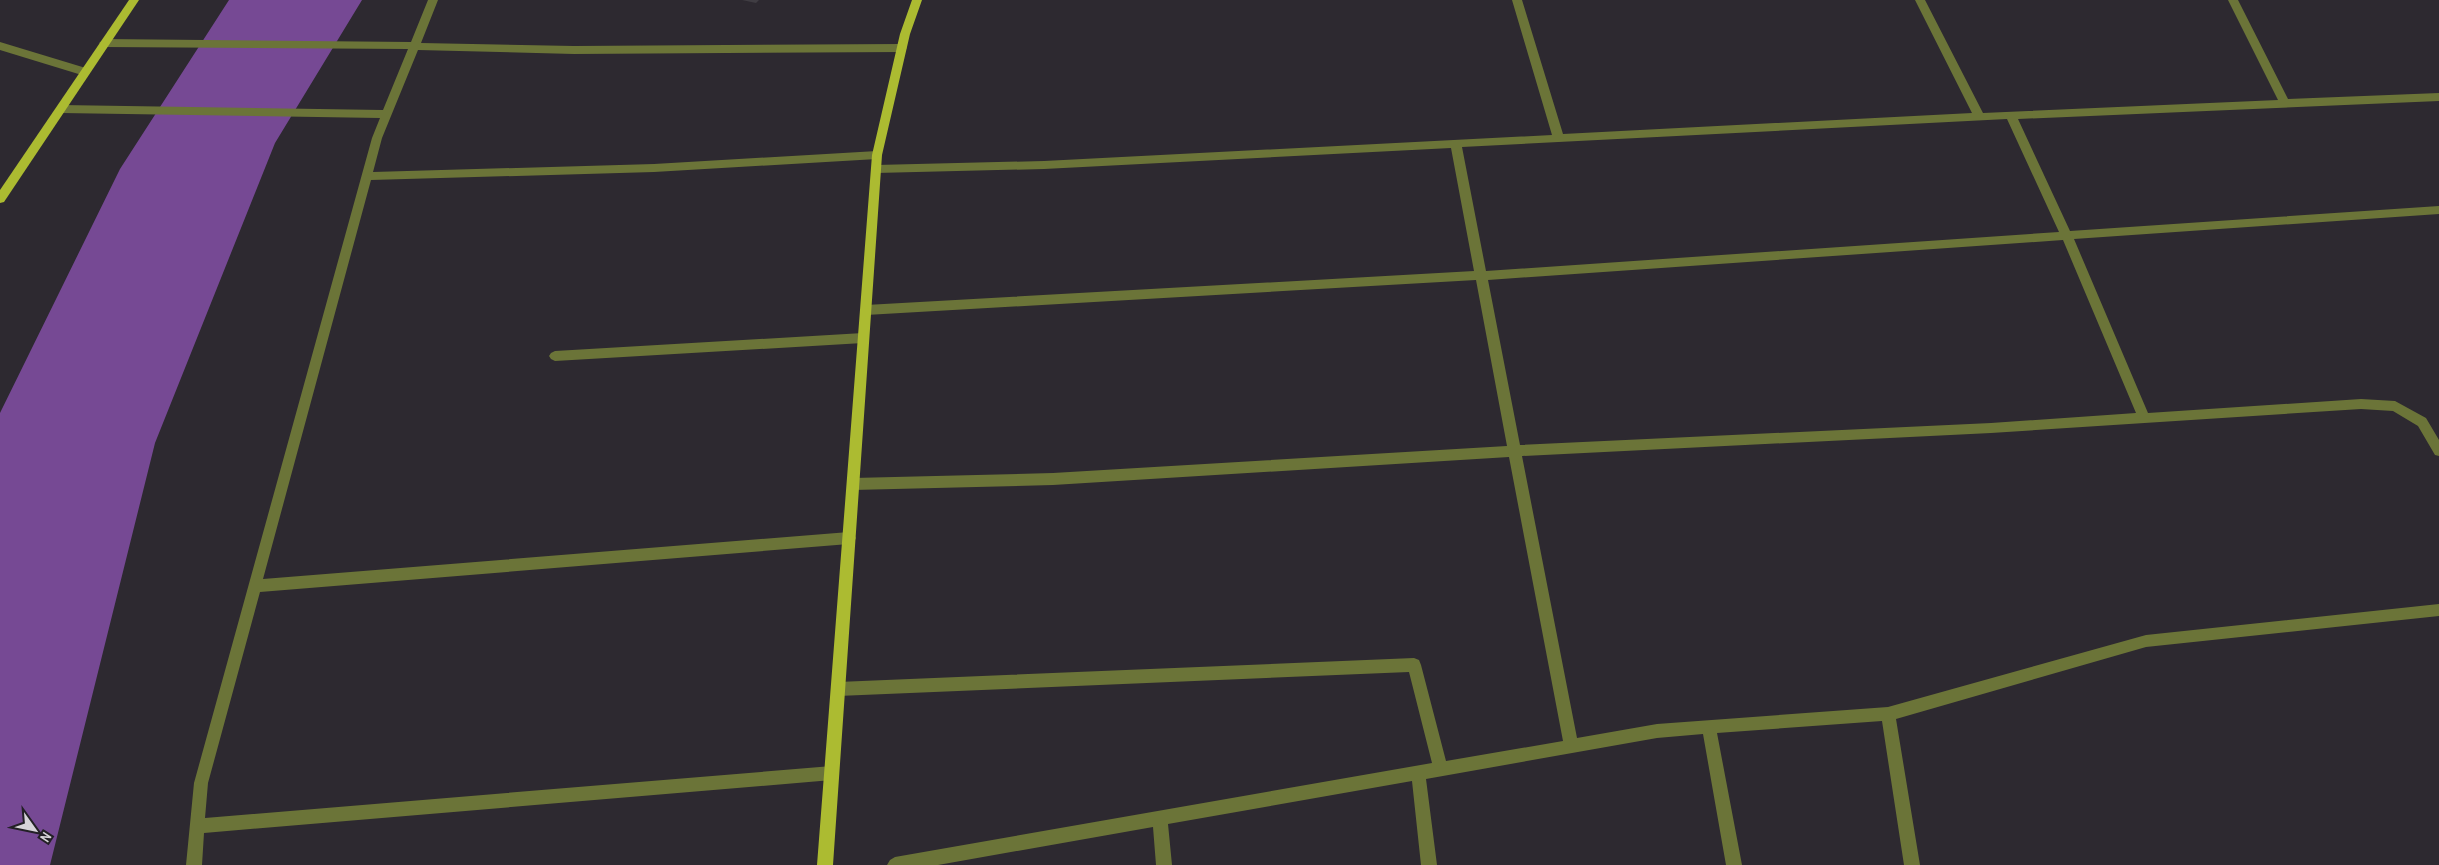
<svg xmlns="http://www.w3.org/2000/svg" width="2439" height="865" font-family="'Archivo Narrow',sans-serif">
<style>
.water{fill:#764994}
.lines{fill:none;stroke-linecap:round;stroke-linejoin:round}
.minor{fill:#6b7438;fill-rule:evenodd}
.major{fill:#acbb31;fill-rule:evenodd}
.wall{fill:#403d43}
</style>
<rect width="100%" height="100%" fill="#2d2930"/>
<path class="water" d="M229,0H362L275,143L155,443L50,865H0V413L120,169Z"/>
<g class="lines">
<g class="minor">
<path d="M428,0H438L421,43L574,46L902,44L907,48L902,52L574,54L418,50L382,138L373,172L654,164L877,151L882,155L877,159L654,172L371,180L263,579L849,532L854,534L856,538L854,542L849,544L260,592L208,783L205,818L832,766L837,768L839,773L837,778L832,780L204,833L202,865H186L194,783L372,138L380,118L61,113L56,109L61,105L383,110L408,49L104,47L99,43L104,39L411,42Z"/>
<path d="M1512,0H1522L1563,134L1972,113L1915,0H1925L1983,113L2278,100L2228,0H2238L2288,99L2439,93V101L2018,119L2070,231L2439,206V214L2074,239L2148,413L2361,399L2395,401L2426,418L2439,440V456L2435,455L2418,426L2393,411L2361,409L1991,433L1522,456L1577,738L1657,724L1888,707L2146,635L2439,604V616L2146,647L1896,719L1920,865H1904L1882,721L1717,733L1742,865H1726L1703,734L1657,738L1426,779L1437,865H1421L1412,781L1168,824L1172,865H1156L1153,827L938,865H887L890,860L895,857L1432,763L1409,672L838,696L833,694L831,689L833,684L838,682L1414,658L1419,660L1421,665L1446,761L1563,741L1509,457L1053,485L853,490L848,488L847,484L848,480L853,478L1053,473L1507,446L1476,280L866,315L860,310L866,305L1474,271L1451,148L1044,169L876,173L871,169L876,165L1044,161L1552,135ZM2007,119L2059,232L1486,271L1462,147ZM2063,240L2136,413L1991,423L1520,445L1488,280Z"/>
<path d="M0,42L89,69L90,72L85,76L0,50Z"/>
<path d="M863,333L869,338L863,343L555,361L551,359L549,356L551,353L555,351Z"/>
</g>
<g class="major">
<path d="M129,0H139L4,202L0,203V190Z"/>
<path d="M912,0H922L910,34L882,155L833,865H817L872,155L900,34Z"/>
</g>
</g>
<path class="wall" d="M742,0H759L756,3Z"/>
<g transform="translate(35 830) rotate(123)" stroke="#232026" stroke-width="4" paint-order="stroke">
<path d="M0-4L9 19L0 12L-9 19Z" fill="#d7d4d9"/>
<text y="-8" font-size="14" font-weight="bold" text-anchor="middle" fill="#d7d4d9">N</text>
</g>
</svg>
